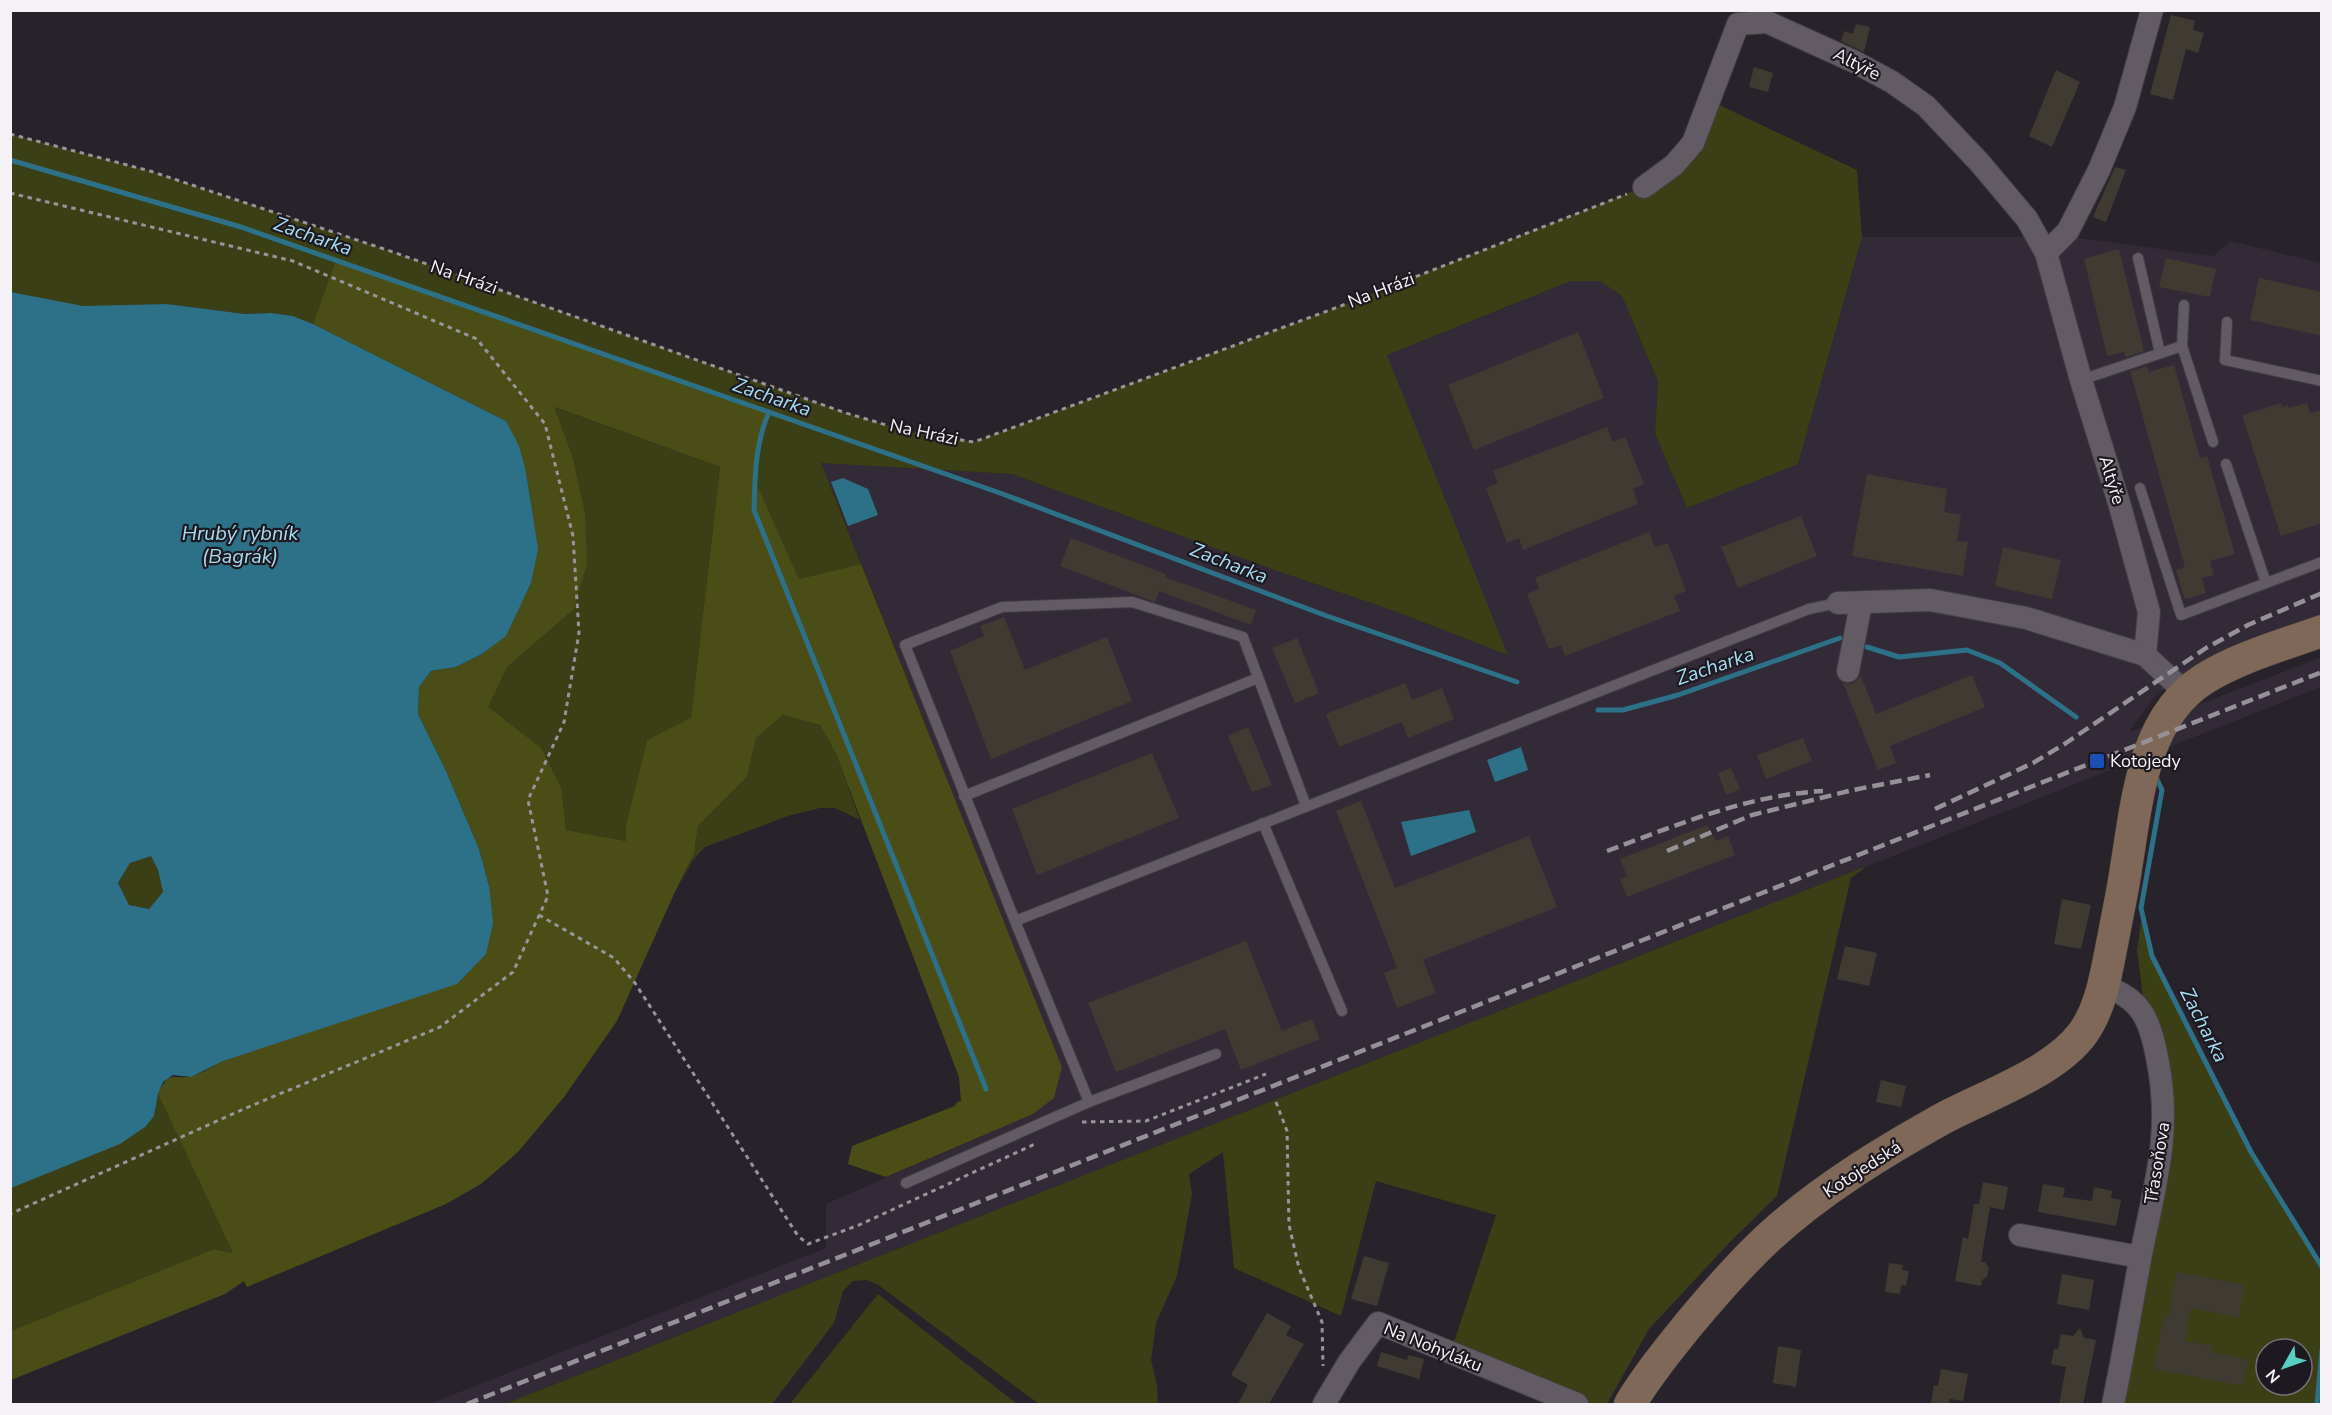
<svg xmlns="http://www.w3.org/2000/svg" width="2332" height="1415" font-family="'Nunito Sans',sans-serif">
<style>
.built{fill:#332a37}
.green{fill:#3b3f15;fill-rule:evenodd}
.forest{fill:#4a4e16;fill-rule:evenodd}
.water{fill:#2c7188;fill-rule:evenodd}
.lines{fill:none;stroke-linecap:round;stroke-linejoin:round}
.stream{stroke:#2c7188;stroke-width:5}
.building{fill:#403b32}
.service-casing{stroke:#423f44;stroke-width:12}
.minor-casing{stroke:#423f44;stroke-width:24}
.secondary-casing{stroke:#423f44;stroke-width:33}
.path{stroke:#98949a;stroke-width:3;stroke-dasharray:4.5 4.5;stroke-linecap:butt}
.service{stroke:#625b64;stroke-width:10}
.minor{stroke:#625b64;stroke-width:22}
.secondary{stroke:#7f6857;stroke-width:32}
.rail{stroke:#959197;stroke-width:4.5;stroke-dasharray:12 6;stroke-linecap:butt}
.transit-dot{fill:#1a4fb4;stroke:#1e1920;stroke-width:2}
.labels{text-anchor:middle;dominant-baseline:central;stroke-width:4.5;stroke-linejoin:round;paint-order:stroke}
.street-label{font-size:18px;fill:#f5f2f7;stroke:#1e1920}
.poi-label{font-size:18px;fill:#f5f2f7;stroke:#1e1920;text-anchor:start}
.water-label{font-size:20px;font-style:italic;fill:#a5dcf1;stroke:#1e1920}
</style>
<rect width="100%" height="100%" fill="#28222a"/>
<path class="built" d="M1862,237H2071L2213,256L2230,241L2321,263V616L2213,658L2157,694L2129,732L2321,657V687L505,1404H429L826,1248V1204L1033,1114L1054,1098L1062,1067L821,463L1012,474L1283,573L1389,609L1508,655L1387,355L1572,281H1600L1622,296L1658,381L1655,434L1687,508L1798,464Z"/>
<g class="green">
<path d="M1717,104L1857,170L1862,237L1798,464L1687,508L1655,434L1658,381L1622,296L1600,281H1571L1387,355L1508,655L1389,609L1283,573L1012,474L821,463L861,564L799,579L755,480L756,456L761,430L769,413L336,261L313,324L293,316L271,313L245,314L167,304L83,307L11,292L10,134L150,171L393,252L846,413L910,432L974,442L1346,304L1644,187Z"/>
<path d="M553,407L720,467L691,719L647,740L626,824V841L566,830L562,790L487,707L507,667L573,610L572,455Z"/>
<path d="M783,715L820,725L836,754L860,820L835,808H820L791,815L705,847L693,860L681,882L694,854L698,826L747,777L756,738Z"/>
<path d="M151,855L158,870L163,892L149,909L129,905L118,883L130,863Z"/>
<path d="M1867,866L1851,878L1777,1196L1730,1242L1649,1329L1607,1404H1591L1452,1348L1496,1215L1376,1181L1341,1316L1234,1268L1223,1152L1189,1174L1192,1194L1177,1276L1156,1323L1151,1360L1157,1385L1158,1404H1039L877,1284L866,1280L853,1281L843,1291L834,1323L772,1404H505Z"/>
<path d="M2142,915L2152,956L2251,1152L2321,1267V1350L2317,1404H2113L2163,1145L2137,951ZM2266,1349H2302V1385H2266Z"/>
<path d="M158,1094L233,1253L214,1249L11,1331V1188L154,1116Z"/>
<path d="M878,1294L1017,1404H790Z"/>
</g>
<path class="forest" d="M336,260L769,412L761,430L756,456L755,480L799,579L861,564L1062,1067L1054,1098L1033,1114L886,1177L848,1164L852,1146L955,1106L957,1102L961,1101L959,1077L836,754L820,725L783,715L756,738L747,777L698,826L694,854L674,894L617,1021L564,1097L518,1152L481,1184L446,1204L247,1287L244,1281L225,1294L11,1380V1331L214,1249L233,1253L158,1094C170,1068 172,1081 192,1076C203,1073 213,1066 223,1061L489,886L479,849L446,771L418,714L419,687L431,671L456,667L482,654L506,635L531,583V505L526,472L506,421L313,324ZM554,407L720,467L691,718L647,740L626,824V841L566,830L562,790L541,748L488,707L507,667L573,610L587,564L585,513L572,455Z"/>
<g class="water">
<path d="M11,292L83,306L167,304L245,314L271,313L293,316L313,324L506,421L519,446L526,472L538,549L531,583L506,636L482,654L456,667L431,671L419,687L418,714L446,771L479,849L489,886L493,923L486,954L457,984L223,1061L191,1077L173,1075L163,1082L158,1094L154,1116L145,1127L120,1144L11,1188ZM151,856L158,870L163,892L149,909L129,905L118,883L130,863Z"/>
<path d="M843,478L868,489L878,515L848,526L831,482Z"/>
<path d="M1521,747L1528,770L1495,782L1487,760Z"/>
<path d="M1469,810L1476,832L1411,856L1401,822Z"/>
</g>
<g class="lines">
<g class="stream">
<path d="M10,160L241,227L1000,493L1327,616L1517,682"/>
<path d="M769,412C755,444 755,476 754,510L986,1089"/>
<path d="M1867,647L1899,657L1967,650L2000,663L2076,717"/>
<path d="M1598,710H1623L1678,695L1840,638"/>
<path d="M2156,777L2162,790L2141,908L2152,956L2251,1152L2322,1267"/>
<path d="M2317,1404L2322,1350"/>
</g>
</g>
<g class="building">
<path d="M2171,15L2195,21L2193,30L2204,33L2198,53L2186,49L2173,100L2150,94Z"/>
<path d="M1856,24L1870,27L1864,52L1841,41L1844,31L1853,34Z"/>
<path d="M1754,67L1773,73L1768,92L1749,87Z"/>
<path d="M2056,70L2080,82L2052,147L2029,136Z"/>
<path d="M2115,167L2126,170L2106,222L2093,217Z"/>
<path d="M2119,249L2144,351L2126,357L2124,352L2107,356L2084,259Z"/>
<path d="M2166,258L2216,269L2210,297L2159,287Z"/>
<path d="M2259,278L2322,292V336L2250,320Z"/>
<path d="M1578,332L1604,398L1474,450L1448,385Z"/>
<path d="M2174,365L2200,458L2207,456L2235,554L2210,561L2214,575L2202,578L2206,593L2185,599L2176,570L2185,567L2130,371L2147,366L2149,372Z"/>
<path d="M2281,403L2282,407L2288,405L2289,408L2307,403L2310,413L2322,410V523L2281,536L2242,415Z"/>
<path d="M1607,427L1613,442L1625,437L1644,484L1633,489L1638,504L1523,550L1519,538L1507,543L1486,488L1498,483L1493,471Z"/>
<path d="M1867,474L1947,489L1944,512L1961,515L1957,541L1968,542L1963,576L1852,556Z"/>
<path d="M1801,516L1817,556L1738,588L1721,547Z"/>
<path d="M1649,532L1655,547L1668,543L1686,591L1674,596L1680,611L1565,656L1561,645L1549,649L1527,594L1539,589L1535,578Z"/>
<path d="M1071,538L1166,574L1165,577L1256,610L1251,625L1159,591L1155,602L1060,566Z"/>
<path d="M2003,547L2061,560L2052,599L1995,586Z"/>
<path d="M1004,617L1025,670L1107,637L1132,701L991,759L950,651L984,636L980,626Z"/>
<path d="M1297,638L1319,693L1295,703L1272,648Z"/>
<path d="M1972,675L1985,707L1890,746L1896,763L1878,770L1843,683L1853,684L1861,676L1876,714Z"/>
<path d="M1405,683L1412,700L1442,688L1454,719L1408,738L1402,722L1339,747L1326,714Z"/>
<path d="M1248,727L1272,785L1252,792L1228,736Z"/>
<path d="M1803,738L1812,761L1766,779L1757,755Z"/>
<path d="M1152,753L1179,818L1037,875L1012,809Z"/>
<path d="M1731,768L1740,789L1726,795L1718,773Z"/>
<path d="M1361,801L1395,888L1529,836L1557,907L1423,960L1436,993L1397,1008L1384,973L1397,968L1336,811Z"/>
<path d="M1707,825L1716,841L1728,836L1735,855L1627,897L1620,879L1627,876L1620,859Z"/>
<path d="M2062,899L2091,905L2081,949L2054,944Z"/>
<path d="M1246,941L1282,1031L1312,1019L1320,1039L1241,1070L1225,1029L1116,1072L1088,1003Z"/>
<path d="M1845,946L1877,953L1869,986L1837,979Z"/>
<path d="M1881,1080L1906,1086L1901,1107L1876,1102Z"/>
<path d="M1983,1182L2008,1187L2004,1210L1990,1207L1981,1262H1985L1989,1268L1987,1277L1982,1280L1981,1286L1955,1281L1963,1237L1968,1239L1974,1204H1979Z"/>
<path d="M2043,1184L2065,1188L2063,1197L2092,1201L2094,1187L2112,1191L2111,1198L2121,1200L2116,1226L2038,1212Z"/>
<path d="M1364,1256L1389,1263L1377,1306L1351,1299Z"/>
<path d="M1889,1263L1903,1265L1902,1270L1909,1271L1906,1286L1901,1285L1900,1294L1885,1292Z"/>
<path d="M2177,1272L2245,1285L2239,1317L2191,1308L2185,1341L2212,1346L2211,1352L2248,1360L2243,1386L2154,1369L2164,1315L2169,1316Z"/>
<path d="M2062,1274L2094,1280L2089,1310L2057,1304Z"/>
<path d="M1267,1313L1291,1326L1286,1335L1304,1344L1269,1404H1238L1248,1385L1231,1375Z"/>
<path d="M2080,1328L2084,1338L2096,1340L2083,1404H2059L2066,1367L2051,1364L2054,1349H2058L2061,1334L2073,1336Z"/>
<path d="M1778,1346L1801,1350L1796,1387L1773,1383Z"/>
<path d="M1381,1352L1407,1360L1408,1355L1424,1359L1419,1379L1377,1366Z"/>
<path d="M1941,1369L1968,1374L1963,1401L1950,1399L1949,1404H1931L1934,1385L1938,1386Z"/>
</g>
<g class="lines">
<g class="service-casing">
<g id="service">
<path d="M2138,258L2160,353"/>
<path d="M2227,322L2225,360L2322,381"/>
<path d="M2182,346L2184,305"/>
<path d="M2081,380L2182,346L2213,442"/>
<path d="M2226,464L2266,583"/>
<path d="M2140,488L2181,615L2322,562"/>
<path d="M964,796L1258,678"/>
<path d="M1306,806L1243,637L1132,602L1002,607L905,645L1015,921L1809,609L1838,603"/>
<path d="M1263,823L1342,1011"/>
<path d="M1089,1102L1216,1054"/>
<path d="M906,1183L1089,1102L1015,921"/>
</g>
</g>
<g class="minor-casing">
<g id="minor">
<path d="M1644,187L1674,165L1693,143L1738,24L1767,22L1853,61L1892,82L1926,106L1979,162L2027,219L2046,253L2081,380L2120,506L2149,612L2145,655L2186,693"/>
<path d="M2046,253L2068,231L2099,170L2125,107L2152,10"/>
<path d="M1838,603L1930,600L2026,618L2145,655"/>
<path d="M1848,671L1861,604"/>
<path d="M2103,986C2142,998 2150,1021 2157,1057C2173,1134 2154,1186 2140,1260C2131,1308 2123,1357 2113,1404"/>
<path d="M2020,1235L2140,1257"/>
<path d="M1324,1404L1349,1362L1378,1323L1577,1404"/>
</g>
</g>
<g class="secondary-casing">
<path id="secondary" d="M1630,1404C1647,1376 1668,1350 1689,1324C1714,1294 1739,1265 1768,1238C1819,1191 1881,1153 1942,1119C1984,1096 2054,1073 2083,1033C2103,1005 2107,967 2114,934C2118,912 2123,890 2126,868C2137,803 2142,718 2204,679C2239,657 2283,645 2322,631"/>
</g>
<g class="path">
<path d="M10,134L150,171L393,252L846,413L910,432L974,442L1346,304L1627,194"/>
<path d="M10,193L293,261L477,339L545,424L573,536L579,633L564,722L528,800L548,896L513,972L440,1027L246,1108L10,1214"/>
<path d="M539,915L614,958L635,983L798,1236L808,1244L859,1225L1035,1144"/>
<path d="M1276,1102L1287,1131L1289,1225L1299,1268L1322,1322L1323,1366"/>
<path d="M1082,1122L1146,1121L1266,1074"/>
</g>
<use href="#service" class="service"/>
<use href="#minor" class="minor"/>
<use href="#secondary" class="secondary"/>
<g class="rail">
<path d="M1935,809L2033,763L2066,743L2206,648L2248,625L2322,593"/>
<path d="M1607,851C1677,825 1747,795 1823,791"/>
<path d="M1667,851L1752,815L1853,790L1930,775"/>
<path d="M467,1404L2322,672"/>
</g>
</g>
<rect class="transit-dot" x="2089" y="753" width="16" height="16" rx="3"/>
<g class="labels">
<g class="street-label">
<text transform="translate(1857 64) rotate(27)">Altýře</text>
<text transform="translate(464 277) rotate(19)">Na Hrázi</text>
<text transform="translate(1381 290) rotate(-21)">Na Hrázi</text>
<text transform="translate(924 432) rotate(12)">Na Hrázi</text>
<text transform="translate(2112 480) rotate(73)">Altýře</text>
<text transform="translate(2157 1163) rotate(-81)">Třasoňova</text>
<text transform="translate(1862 1169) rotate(-33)">Kotojedská</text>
<text transform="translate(1433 1347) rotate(22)">Na Nohyláku</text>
</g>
<g class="poi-label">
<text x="2110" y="761">Kotojedy</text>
</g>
<g class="water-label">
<text transform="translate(313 236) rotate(19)">Zacharka</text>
<text transform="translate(772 397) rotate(19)">Zacharka</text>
<text x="240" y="533">Hrubý rybník<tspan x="240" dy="23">(Bagrák)</tspan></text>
<text transform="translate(1229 563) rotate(21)">Zacharka</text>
<text transform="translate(1715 666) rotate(-19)">Zacharka</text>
<text transform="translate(2204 1025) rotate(63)">Zacharka</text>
</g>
</g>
<rect width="2332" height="1415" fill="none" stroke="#f5f2f7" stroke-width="24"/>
<g transform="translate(2284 1367) rotate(230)"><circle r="28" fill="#1e1920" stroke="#747076" stroke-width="1.5"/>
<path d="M0-4.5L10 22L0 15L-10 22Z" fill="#58cec0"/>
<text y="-9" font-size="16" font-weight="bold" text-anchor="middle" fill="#f5f2f7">N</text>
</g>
</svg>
